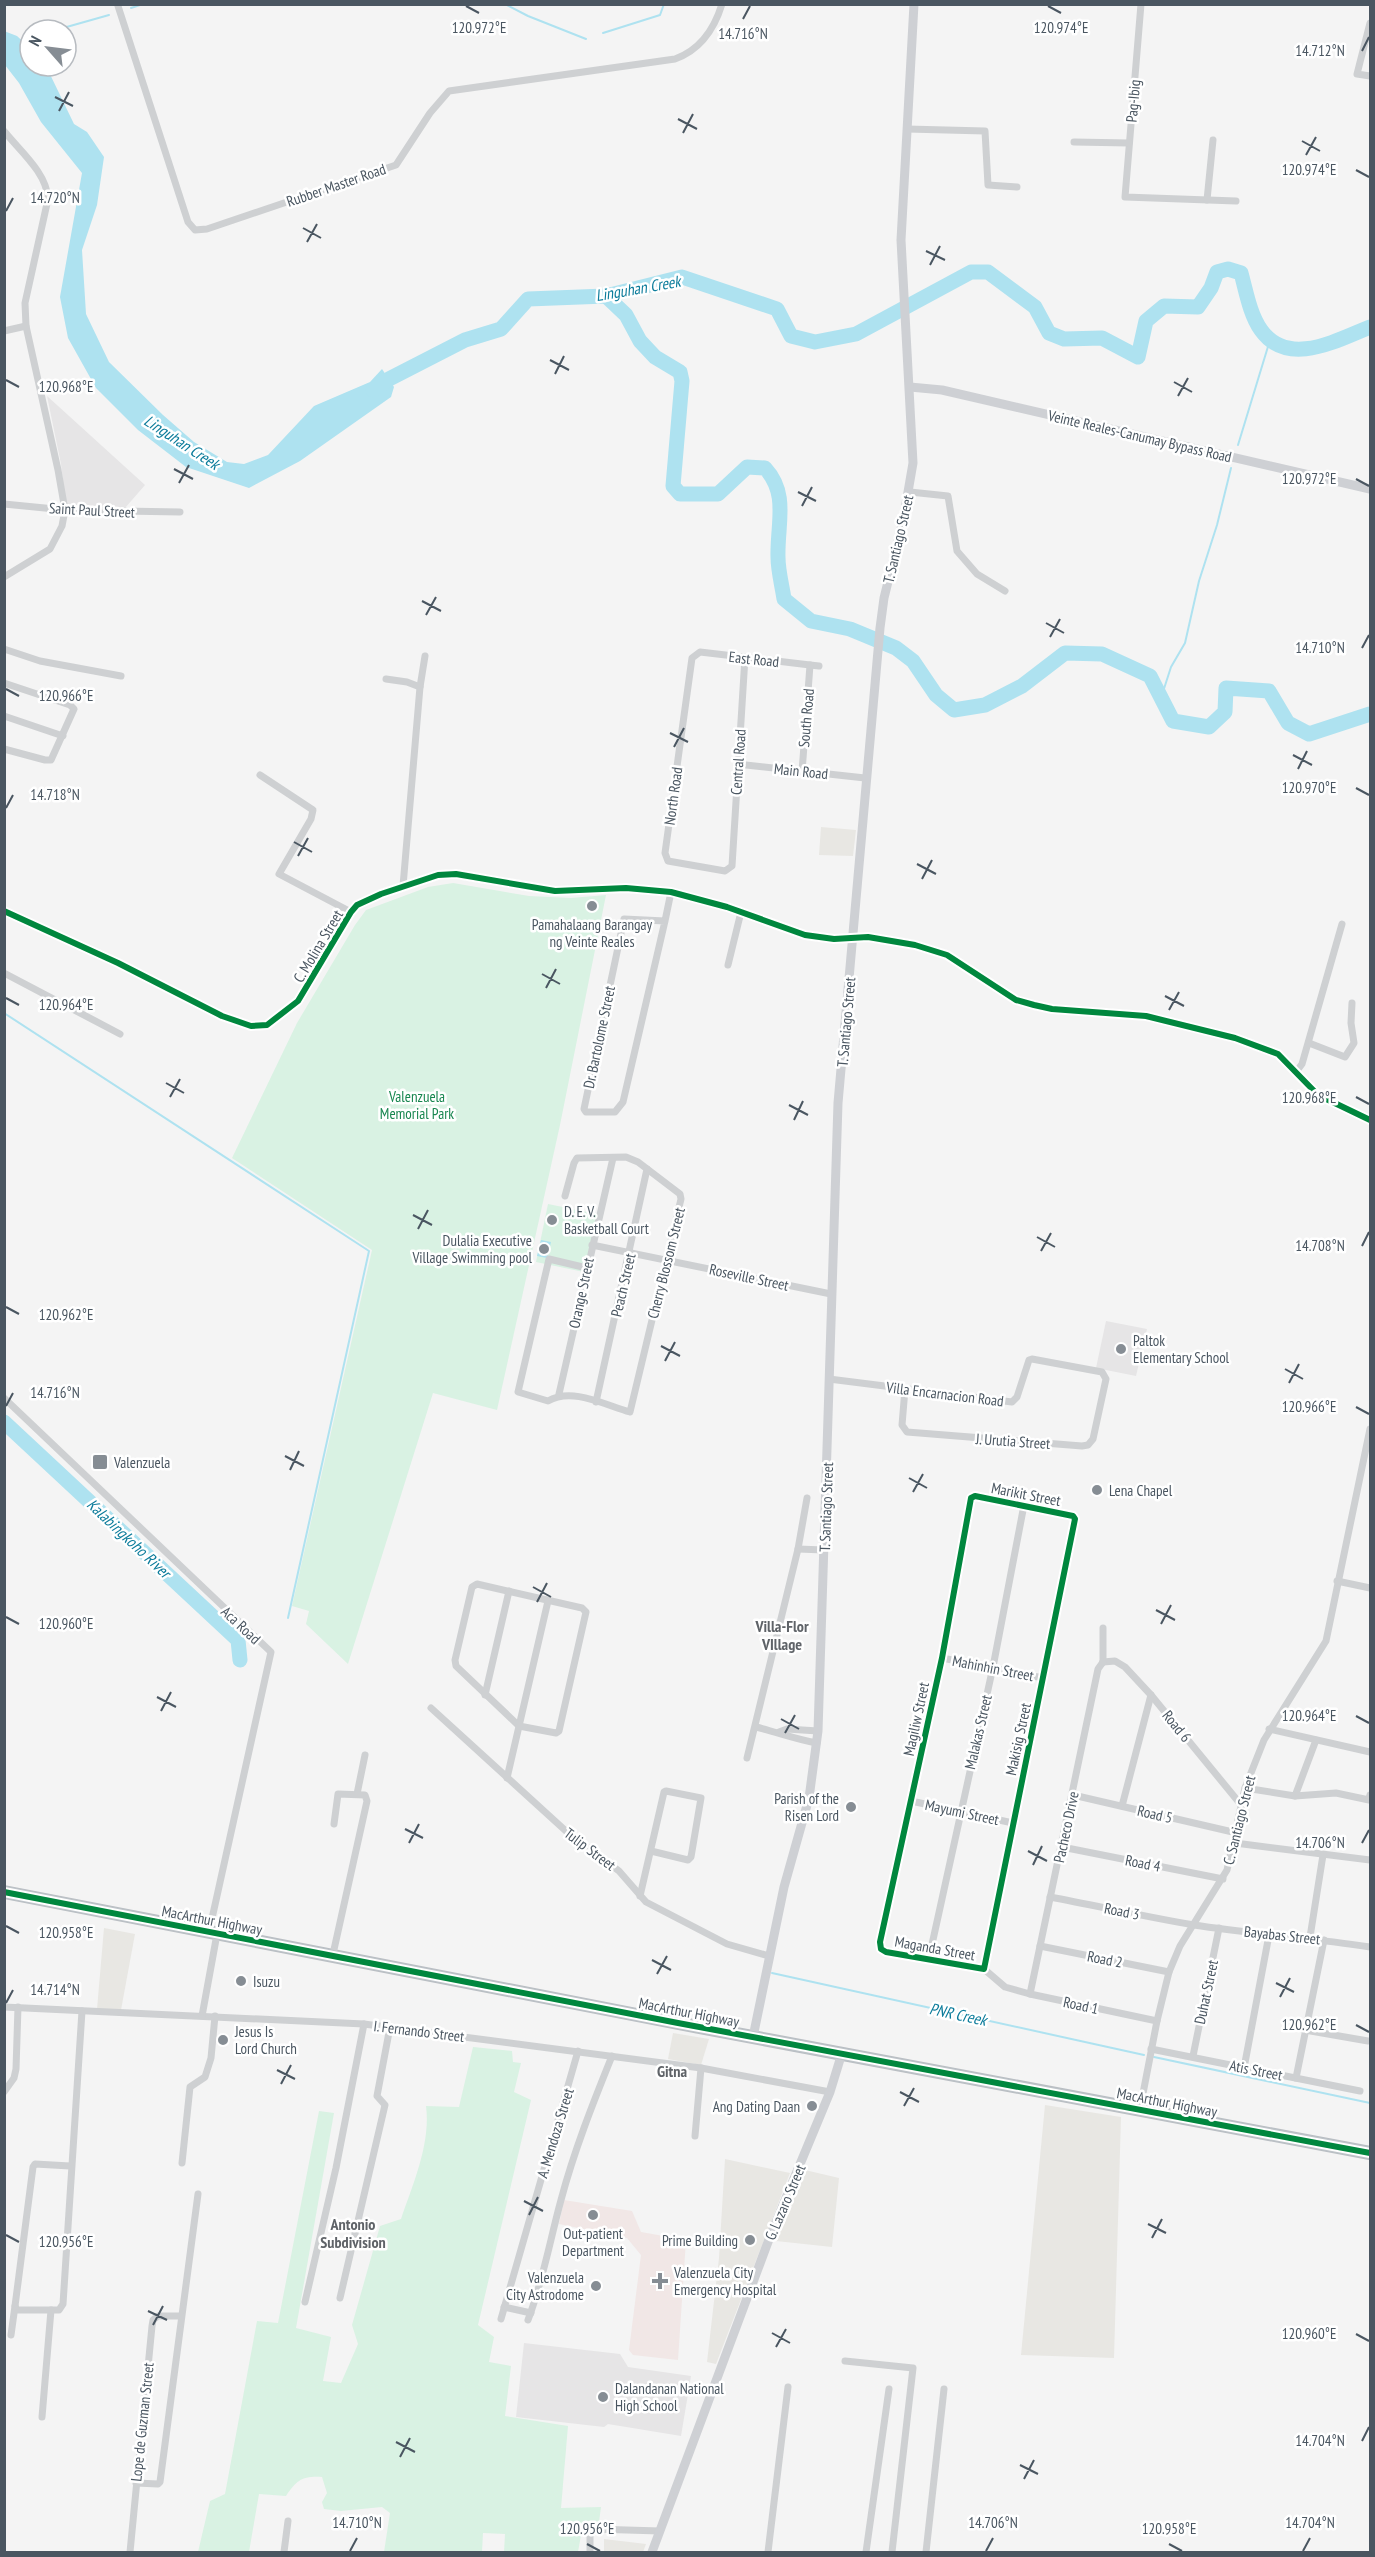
<svg xmlns="http://www.w3.org/2000/svg" width="1375" height="2557" font-family="'PT Sans Narrow',sans-serif">
<style>
.commercial{fill:#e8e7e3}
.education{fill:#e6e5e6}
.medical{fill:#f1e7e6}
.green{fill:#d9f2e3}
.water{fill:#aee2f0}
.lines{fill:none;stroke-linecap:round;stroke-linejoin:round}
.stream{stroke:#aee2f0;stroke-width:2}
.river{stroke:#aee2f0;stroke-width:15}
.highway-casing{stroke:#b9bec3;stroke-width:14}
.street{stroke:#ced0d2;stroke-width:7}
.secondary{stroke:#ced0d4;stroke-width:9}
.highway{stroke:#bec4c9;stroke-width:12}
.cycleway-casing{stroke:#fff;stroke-width:10}
.cycleway{stroke:#00873e;stroke-width:6}
.ticks{fill:none;stroke:#4a5661;stroke-width:2}
.poi-dot{fill:#868d94;stroke:#fff;stroke-width:2}
.labels{text-anchor:middle;dominant-baseline:central;stroke-width:5;stroke-linejoin:round;paint-order:stroke}
.street-label{font-size:15px;fill:#4a5661;stroke:#fff}
.poi-label{font-size:15px;fill:#4a5661;stroke:#fff;text-anchor:start}
.park-label{font-size:15px;fill:#17864f;stroke:#fff}
.water-label{font-size:16px;font-style:italic;fill:#0c7c9b;stroke:#fff}
.neighbourhood-label{font-size:16px;font-weight:bold;fill:#5f6368;stroke:#fff}
.ticks-label{font-size:15px;text-anchor:middle;fill:#4a5661;stroke:#fff;stroke-width:5;stroke-linejoin:round;paint-order:stroke}
</style>
<rect width="100%" height="100%" fill="#f4f4f4"/>
<g class="commercial">
<path d="M821,827L856,830L853,856L819,855Z"/>
<path d="M104,1928L135,1934L121,2010L97,2009Z"/>
<path d="M673,2033L709,2039L701,2065L668,2059Z"/>
<path d="M1045,2105L1121,2117L1114,2358L1021,2355Z"/>
<path d="M725,2159L790,2173L716,2364L707,2362L719,2258Z"/>
<path d="M805,2170L839,2178L832,2247L776,2241Z"/>
<path d="M604,2539L646,2544L643,2552H604Z"/>
</g>
<g class="education">
<path d="M47,396L145,485L125,508H66L61,464Z"/>
<path d="M1106,1321L1147,1329L1136,1376L1096,1368Z"/>
<path d="M524,2343L620,2354L628,2367L691,2376L681,2436L608,2424L604,2427L516,2417Z"/>
</g>
<path class="medical" d="M564,2200L632,2211L641,2232L686,2240L678,2360L633,2355L629,2350L641,2255L627,2238L559,2224Z"/>
<g class="green">
<path d="M453,883L529,896L571,898L606,895L560,1125L497,1410L433,1393L348,1664L306,1624L309,1611L292,1606L372,1250L232,1158L297,1023L355,925L366,910L428,887Z"/>
<path d="M548,1204L597,1214L584,1272L536,1262Z"/>
<path d="M473,2047L512,2051L513,2062L521,2063L514,2092L531,2100L478,2325L494,2337L489,2362L511,2366L505,2416L568,2426L561,2508L601,2507L599,2522L583,2524L578,2552H504L505,2534L483,2533L482,2552H384L390,2513L382,2507L341,2511L324,2509L322,2502L327,2493L322,2477C302,2476 297,2480 286,2496L259,2494L249,2552H198L210,2501L225,2494L257,2321L278,2323L319,2111L334,2113L296,2328L331,2337L323,2381L341,2383L358,2344L352,2325L380,2226L401,2219C413,2184 431,2143 426,2106L459,2107Z"/>
</g>
<g class="water">
<path d="M4,31L17,36L30,48V66H46L74,124L87,132L104,157L97,205L82,250L86,314L109,362L163,415L194,442L227,462L244,464L268,455L314,406L370,382L382,369L394,387L391,397L300,461L249,488L186,467L138,430L96,388L68,338L60,297L82,173L41,122L19,83L5,65Z"/>
<path d="M541,1240L551,1242L547,1258L537,1256Z"/>
</g>
<g class="lines">
<g class="stream">
<path d="M505,4L528,16L586,39"/>
<path d="M131,8L143,4"/>
<path d="M56,30L109,15"/>
<path d="M603,33L660,15L664,4"/>
<path d="M22,41L30,38"/>
<path d="M1238,445L1270,340"/>
<path d="M1161,698L1171,667L1185,643L1199,581L1217,525L1231,468"/>
<path d="M4,1013L369,1251L288,1618"/>
<path d="M238,1640L243,1639"/>
<path d="M772,1973L1144,2055"/>
<path d="M1154,2057L1370,2103"/>
</g>
<g class="river">
<path d="M606,296L626,315L640,341L655,357L680,372L682,381L673,486L680,494H718L747,467L765,468C789,494 777,524 778,557C778,571 782,585 784,599L811,621L850,629L896,648L913,661L936,695L954,710L985,705L1022,686L1065,653L1102,654L1150,676L1173,721L1209,727L1225,712L1226,688L1269,691L1288,723L1309,734L1370,714"/>
<path d="M373,390L389,379L465,340L501,329L528,299L606,296L682,277L777,309L791,336L815,342L856,334L971,272H988L1035,307L1049,333L1064,339L1102,338L1138,357L1146,321L1164,306L1198,307L1211,288L1217,272L1228,269L1241,273C1246,291 1250,315 1261,330C1288,368 1337,340 1370,327"/>
<path d="M4,1422L238,1640L240,1660"/>
</g>
<g class="highway-casing">
<path id="highway" d="M4,1892L678,2023L1370,2153"/>
</g>
<g class="street">
<path d="M1141,4L1125,197L1236,201"/>
<path d="M118,6L188,222L195,230L207,229L396,165L430,113L449,91L675,59C700,50 714,30 722,4"/>
<path d="M1370,23L1357,74L1370,76"/>
<path d="M907,129L985,131L988,185L1017,187"/>
<path d="M4,131C20,151 47,173 48,199L25,303L26,326L58,470L65,510L62,526L50,549L4,577"/>
<path d="M1074,142L1129,143"/>
<path d="M1207,200L1213,140"/>
<path d="M4,331L26,326"/>
<path d="M910,492L948,496L957,551L977,574L1005,591"/>
<path d="M4,504L65,510L180,512"/>
<path d="M4,649L40,661L121,676"/>
<path d="M745,657L732,866L725,871L668,861L665,853L692,658L700,652L810,665L819,666"/>
<path d="M386,679L407,682L420,687"/>
<path d="M4,683L70,705L74,709L51,760H45L4,749"/>
<path d="M4,716L63,736"/>
<path d="M737,764L865,778"/>
<path d="M802,772L810,665"/>
<path d="M260,775L313,810L311,819L279,874L351,912"/>
<path d="M403,886L420,687L425,656"/>
<path d="M665,921L624,919L584,1109L586,1112H615L623,1102L665,921L671,892"/>
<path d="M728,965L741,912"/>
<path d="M4,973L120,1034"/>
<path d="M1309,1043L1345,1057L1354,1043L1351,1023L1352,1003"/>
<path d="M1296,1072L1302,1064L1342,924"/>
<path d="M565,1196L574,1163L577,1158L626,1157L638,1162L680,1194L681,1199L630,1412C605,1405 572,1387 548,1401L518,1392L549,1259L587,1268"/>
<path d="M592,1245L831,1294"/>
<path d="M829,1379L1012,1402L1017,1397L1029,1360L1032,1359L1102,1372L1106,1379L1093,1439L1088,1445L1082,1446L907,1432L902,1425L905,1389"/>
<path d="M559,1394L613,1158"/>
<path d="M4,1398L271,1652L209,1932"/>
<path d="M596,1402L647,1169"/>
<path d="M975,1496L1073,1516L1075,1519L984,1969L886,1952L881,1949L880,1942L942,1658L971,1498Z"/>
<path d="M798,1549L824,1550"/>
<path d="M1337,1581L1370,1588"/>
<path d="M477,1584L582,1608L586,1612L559,1731L556,1733L519,1726L456,1666L455,1660L472,1587Z"/>
<path d="M1103,1628V1662"/>
<path d="M942,1658L1043,1678"/>
<path d="M1103,1662L1115,1661L1125,1667L1151,1695L1242,1806"/>
<path d="M485,1695L509,1591"/>
<path d="M431,1708L567,1832L619,1871L646,1902L727,1944L769,1956"/>
<path d="M756,1727C777,1732 795,1739 817,1743"/>
<path d="M1269,1729L1370,1752"/>
<path d="M779,1732L787,1729L818,1731"/>
<path d="M747,1758L798,1549L807,1498"/>
<path d="M507,1778L548,1601"/>
<path d="M1245,1788L1295,1796L1336,1793L1369,1800L1370,1795"/>
<path d="M357,1794L365,1755"/>
<path d="M1073,1795L1237,1833"/>
<path d="M1295,1796L1316,1740"/>
<path d="M911,1801L1013,1823"/>
<path d="M1122,1806L1151,1695"/>
<path d="M1235,1843L1370,1860"/>
<path d="M1062,1847L1223,1879"/>
<path d="M640,1896L664,1792L666,1791L701,1798L691,1857L688,1860L651,1851"/>
<path d="M1050,1897C1098,1906 1146,1917 1194,1925C1253,1934 1312,1938 1370,1947"/>
<path d="M1310,1937L1323,1855"/>
<path d="M1040,1946L1169,1972"/>
<path d="M333,1954L367,1801L365,1795L338,1794L334,1824"/>
<path d="M929,1958L993,1667L1024,1505"/>
<path d="M984,1969L1005,1987L1030,1994L1157,2021"/>
<path d="M1030,1994L1098,1669L1103,1662"/>
<path d="M4,2007L364,2024L701,2068L830,2092"/>
<path d="M202,2016L217,1934"/>
<path d="M1305,2030L1368,2041"/>
<path d="M1151,2049L1360,2091"/>
<path d="M1193,2056L1219,1928"/>
<path d="M1244,2068L1269,1935"/>
<path d="M1296,2078L1324,1940"/>
<path d="M4,2092L14,2078L16,2069L18,2007"/>
<path d="M1140,2109L1157,2021L1169,1972L1180,1946L1227,1870L1245,1788L1264,1740L1326,1641L1370,1429"/>
<path d="M695,2136L701,2068"/>
<path d="M182,2163L190,2087L205,2077L211,2058L215,2016"/>
<path d="M70,2166L35,2164L33,2167L15,2306L17,2310H59L63,2304L82,2011"/>
<path d="M340,2298L385,2105L377,2096L390,2027"/>
<path d="M305,2302L336,2168L364,2024"/>
<path d="M504,2307L531,2313"/>
<path d="M501,2319L578,2051"/>
<path d="M528,2320C543,2281 550,2240 561,2200C574,2151 593,2103 612,2056"/>
<path d="M11,2335L15,2306"/>
<path d="M845,2361L913,2368L892,2552"/>
<path d="M42,2417L51,2310"/>
<path d="M136,2483L158,2484L160,2482L198,2194"/>
<path d="M130,2552L152,2326L153,2320L158,2316H181"/>
<path d="M284,2552L288,2521"/>
<path d="M590,2552V2533L593,2529L660,2531"/>
<path d="M768,2552L788,2387"/>
<path d="M866,2552L889,2389"/>
<path d="M926,2552L944,2389"/>
</g>
<g class="secondary">
<path d="M910,387L942,390L1370,489"/>
<path d="M4,911L118,963L222,1016L251,1026L267,1025L298,1001L351,912L357,905L381,894L438,875L456,874L555,891L626,888L671,892L727,907L805,935L834,939L868,937L915,945L947,955L1016,1000L1034,1005L1052,1009L1146,1016L1235,1038L1278,1054L1318,1095L1370,1120"/>
<path d="M753,2037L784,1887L809,1798L818,1731L838,1103L880,628L884,598L903,521L913,463L901,240L914,4"/>
<path d="M652,2552L771,2234L830,2092L842,2053"/>
</g>
<use href="#highway" class="highway"/>
<g class="cycleway-casing">
<g id="cycleway">
<path d="M4,911L118,963L222,1016L251,1026L267,1025L298,1001L351,912L357,905L381,894L438,875L456,874L555,891L626,888L671,892L727,907L805,935L834,939L868,937L915,945L947,955L1016,1000L1034,1005L1052,1009L1146,1016L1235,1038L1278,1054L1318,1095L1370,1120"/>
<path d="M975,1496L1073,1516L1075,1519L984,1969L886,1952L881,1949L880,1942L942,1658L971,1498Z"/>
<path d="M4,1892L678,2023L1370,2153"/>
</g>
</g>
<use href="#cycleway" class="cycleway"/>
</g>
<path class="ticks" d="M466,6L479,13M1048,6L1061,13M743,19L750,6M1362,51L1369,37M55,97L73,106M59,111L69,92M678,119L697,129M683,133L693,114M1302,141L1320,151M1306,155L1316,137M1356,170L1369,177M6,211L13,198M303,228L321,238M307,242L317,224M926,251L945,260M930,265L940,246M550,360L569,370M555,374L564,356M6,380L19,387M1174,382L1192,392M1178,396L1188,378M174,469L193,479M1356,479L1369,486M179,483L189,465M798,492L816,501M802,506L812,487M422,601L441,611M426,615L436,597M1046,623L1064,633M1050,637L1060,619M1362,648L1369,635M6,689L19,696M670,733L688,742M674,747L684,728M1293,755L1312,765M1298,769L1307,751M1356,788L1369,795M6,808L13,795M294,842L312,852M298,856L308,838M917,864L936,874M922,879L932,860M542,974L560,984M546,988L556,969M1165,996L1184,1006M6,998L19,1005M1169,1010L1179,992M166,1083L184,1093M170,1097L180,1079M1356,1097L1369,1104M789,1105L808,1115M794,1120L803,1101M413,1215L432,1225M418,1229L428,1210M1037,1237L1055,1247M1362,1246L1369,1232M1041,1251L1051,1233M6,1307L19,1314M661,1346L680,1356M665,1361L675,1342M1285,1369L1303,1379M1289,1383L1299,1364M6,1406L13,1393M1356,1407L1369,1414M285,1456L304,1466M290,1470L299,1451M909,1478L927,1488M913,1492L923,1474M533,1587L551,1597M537,1602L547,1583M1156,1610L1175,1620M6,1617L19,1624M1161,1624L1171,1605M157,1697L176,1707M161,1711L171,1692M1356,1716L1369,1723M781,1719L799,1729M785,1733L795,1715M405,1829L423,1838M409,1843L419,1824M1362,1843L1369,1830M1028,1851L1047,1861M1033,1865L1042,1846M6,1926L19,1933M652,1960L671,1970M657,1974L667,1956M1276,1983L1294,1992M1280,1997L1290,1978M6,2003L13,1990M1356,2025L1369,2032M277,2070L295,2079M281,2084L291,2065M900,2092L919,2102M904,2106L914,2088M524,2201L543,2211M529,2215L538,2197M1148,2224L1166,2233M6,2235L19,2242M1152,2238L1162,2219M148,2311L167,2320M153,2325L163,2306M772,2333L790,2343M1356,2334L1369,2341M776,2347L786,2329M1362,2441L1369,2427M396,2442L415,2452M400,2457L410,2438M1020,2465L1038,2474M1024,2479L1034,2460M587,2544L600,2551M1169,2544L1182,2551M350,2551L357,2538M986,2551L993,2538M1303,2551L1310,2538"/>
<g class="poi-dot">
<circle cx="592" cy="906" r="6"/>
<circle cx="552" cy="1220" r="6"/>
<circle cx="544" cy="1249" r="6"/>
<circle cx="1121" cy="1349" r="6"/>
<rect x="92" y="1454" width="16" height="16" rx="3"/>
<circle cx="1097" cy="1490" r="6"/>
<circle cx="851" cy="1807" r="6"/>
<circle cx="241" cy="1981" r="6"/>
<circle cx="223" cy="2040" r="6"/>
<circle cx="812" cy="2106" r="6"/>
<circle cx="593" cy="2215" r="6"/>
<circle cx="750" cy="2240" r="6"/>
<path d="M657 2272h6v6h6v6h-6v6h-6v-6h-6v-6h6z"/>
<circle cx="596" cy="2286" r="6"/>
<circle cx="603" cy="2397" r="6"/>
</g>
<g class="labels">
<g class="street-label">
<text transform="translate(1133 101) rotate(-85)">Pag-Ibig</text>
<text transform="translate(336 185) rotate(-19)">Rubber Master Road</text>
<text transform="translate(1140 436) rotate(13)">Veinte Reales-Canumay Bypass Road</text>
<text transform="translate(92 510) rotate(3)">Saint Paul Street</text>
<text transform="translate(898 539) rotate(-77)">T. Santiago Street</text>
<text transform="translate(754 659) rotate(6)">East Road</text>
<text transform="translate(806 718) rotate(-85)">South Road</text>
<text transform="translate(738 762) rotate(-86)">Central Road</text>
<text transform="translate(801 771) rotate(6)">Main Road</text>
<text transform="translate(673 796) rotate(-82)">North Road</text>
<text transform="translate(318 946) rotate(-59)">C. Molina Street</text>
<text transform="translate(846 1022) rotate(-85)">T. Santiago Street</text>
<text transform="translate(599 1037) rotate(-78)">Dr. Bartolome Street</text>
<text transform="translate(666 1263) rotate(-76)">Cherry Blossom Street</text>
<text transform="translate(749 1277) rotate(12)">Roseville Street</text>
<text transform="translate(623 1285) rotate(-77)">Peach Street</text>
<text transform="translate(581 1293) rotate(-78)">Orange Street</text>
<text transform="translate(945 1394) rotate(7)">Villa Encarnacion Road</text>
<text transform="translate(1013 1441) rotate(4)">J. Urutia Street</text>
<text transform="translate(1026 1494) rotate(11)">Marikit Street</text>
<text transform="translate(826 1507) rotate(-88)">T. Santiago Street</text>
<text transform="translate(241 1625) rotate(43)">Aca Road</text>
<text transform="translate(993 1668) rotate(11)">Mahinhin Street</text>
<text transform="translate(916 1719) rotate(-78)">Magiliw Street</text>
<text transform="translate(1177 1726) rotate(51)">Road 6</text>
<text transform="translate(978 1732) rotate(-77)">Malakas Street</text>
<text transform="translate(1018 1739) rotate(-78)">Makisig Street</text>
<text transform="translate(962 1812) rotate(12)">Mayumi Street</text>
<text transform="translate(1155 1814) rotate(13)">Road 5</text>
<text transform="translate(1239 1820) rotate(-76)">C. Santiago Street</text>
<text transform="translate(1066 1827) rotate(-78)">Pacheco Drive</text>
<text transform="translate(590 1849) rotate(37)">Tulip Street</text>
<text transform="translate(1143 1863) rotate(11)">Road 4</text>
<text transform="translate(1122 1911) rotate(11)">Road 3</text>
<text transform="translate(212 1920) rotate(11)">MacArthur Highway</text>
<text transform="translate(1282 1935) rotate(6)">Bayabas Street</text>
<text transform="translate(935 1948) rotate(10)">Maganda Street</text>
<text transform="translate(1105 1959) rotate(11)">Road 2</text>
<text transform="translate(1206 1992) rotate(-78)">Duhat Street</text>
<text transform="translate(1081 2005) rotate(12)">Road 1</text>
<text transform="translate(689 2012) rotate(11)">MacArthur Highway</text>
<text transform="translate(419 2031) rotate(7)">I. Fernando Street</text>
<text transform="translate(1256 2070) rotate(11)">Atis Street</text>
<text transform="translate(1167 2102) rotate(11)">MacArthur Highway</text>
<text transform="translate(555 2133) rotate(-73)">A. Mendoza Street</text>
<text transform="translate(785 2202) rotate(-67)">G. Lazaro Street</text>
<text transform="translate(142 2422) rotate(-84)">Lope de Guzman Street</text>
</g>
<g class="poi-label">
<text x="592" y="924" text-anchor="middle">Pamahalaang Barangay<tspan x="592" dy="17">ng Veinte Reales</tspan></text>
<text x="564" y="1211">D. E. V.<tspan x="564" dy="17">Basketball Court</tspan></text>
<text x="532" y="1240" text-anchor="end">Dulalia Executive<tspan x="532" dy="17">Village Swimming pool</tspan></text>
<text x="1133" y="1340">Paltok<tspan x="1133" dy="17">Elementary School</tspan></text>
<text x="114" y="1462">Valenzuela</text>
<text x="1109" y="1490">Lena Chapel</text>
<text x="839" y="1798" text-anchor="end">Parish of the<tspan x="839" dy="17">Risen Lord</tspan></text>
<text x="253" y="1981">Isuzu</text>
<text x="235" y="2031">Jesus Is<tspan x="235" dy="17">Lord Church</tspan></text>
<text x="800" y="2106" text-anchor="end">Ang Dating Daan</text>
<text x="593" y="2233" text-anchor="middle">Out-patient<tspan x="593" dy="17">Department</tspan></text>
<text x="738" y="2240" text-anchor="end">Prime Building</text>
<text x="674" y="2272">Valenzuela City<tspan x="674" dy="17">Emergency Hospital</tspan></text>
<text x="584" y="2277" text-anchor="end">Valenzuela<tspan x="584" dy="17">City Astrodome</tspan></text>
<text x="615" y="2388">Dalandanan National<tspan x="615" dy="17">High School</tspan></text>
</g>
<g class="park-label">
<text x="417" y="1096">Valenzuela<tspan x="417" dy="17">Memorial Park</tspan></text>
</g>
<g class="water-label">
<text transform="translate(638 288) rotate(-10)">Linguhan Creek</text>
<text transform="translate(182 442) rotate(33)">Linguhan Creek</text>
<text transform="translate(129 1538) rotate(43)">Kalabingkoho River</text>
<text transform="translate(958 2014) rotate(12)">PNR Creek</text>
</g>
<g class="neighbourhood-label">
<text x="782" y="1626">Villa-Flor<tspan x="782" dy="18">VIllage</tspan></text>
<text x="672" y="2071">Gitna</text>
<text x="353" y="2224">Antonio<tspan x="353" dy="18">Subdivision</tspan></text>
</g>
</g>
<g class="ticks-label">
<text x="479" y="33">120.972°E</text>
<text x="1061" y="33">120.974°E</text>
<text x="743" y="39">14.716°N</text>
<text x="1320" y="56">14.712°N</text>
<text x="1309" y="175">120.974°E</text>
<text x="55" y="203">14.720°N</text>
<text x="66" y="392">120.968°E</text>
<text x="1309" y="484">120.972°E</text>
<text x="1320" y="653">14.710°N</text>
<text x="66" y="701">120.966°E</text>
<text x="1309" y="793">120.970°E</text>
<text x="55" y="800">14.718°N</text>
<text x="66" y="1010">120.964°E</text>
<text x="1309" y="1103">120.968°E</text>
<text x="1320" y="1251">14.708°N</text>
<text x="66" y="1320">120.962°E</text>
<text x="55" y="1398">14.716°N</text>
<text x="1309" y="1412">120.966°E</text>
<text x="66" y="1629">120.960°E</text>
<text x="1309" y="1721">120.964°E</text>
<text x="1320" y="1848">14.706°N</text>
<text x="66" y="1938">120.958°E</text>
<text x="55" y="1995">14.714°N</text>
<text x="1309" y="2030">120.962°E</text>
<text x="66" y="2247">120.956°E</text>
<text x="1309" y="2339">120.960°E</text>
<text x="1320" y="2446">14.704°N</text>
<text x="357" y="2528">14.710°N</text>
<text x="993" y="2528">14.706°N</text>
<text x="1310" y="2528">14.704°N</text>
<text x="587" y="2534">120.956°E</text>
<text x="1169" y="2534">120.958°E</text>
</g>
<rect width="1375" height="2557" fill="none" stroke="#4a5661" stroke-width="12"/>
<g transform="translate(48 48) rotate(298)"><circle r="28" fill="#ffffff" stroke="#b7bbc0" stroke-width="1.5"/>
<path d="M0-4.5L10 22L0 15L-10 22Z" fill="#868d94"/>
<text y="-9" font-size="16" font-weight="bold" text-anchor="middle" fill="#4a5661">N</text>
</g>
</svg>
